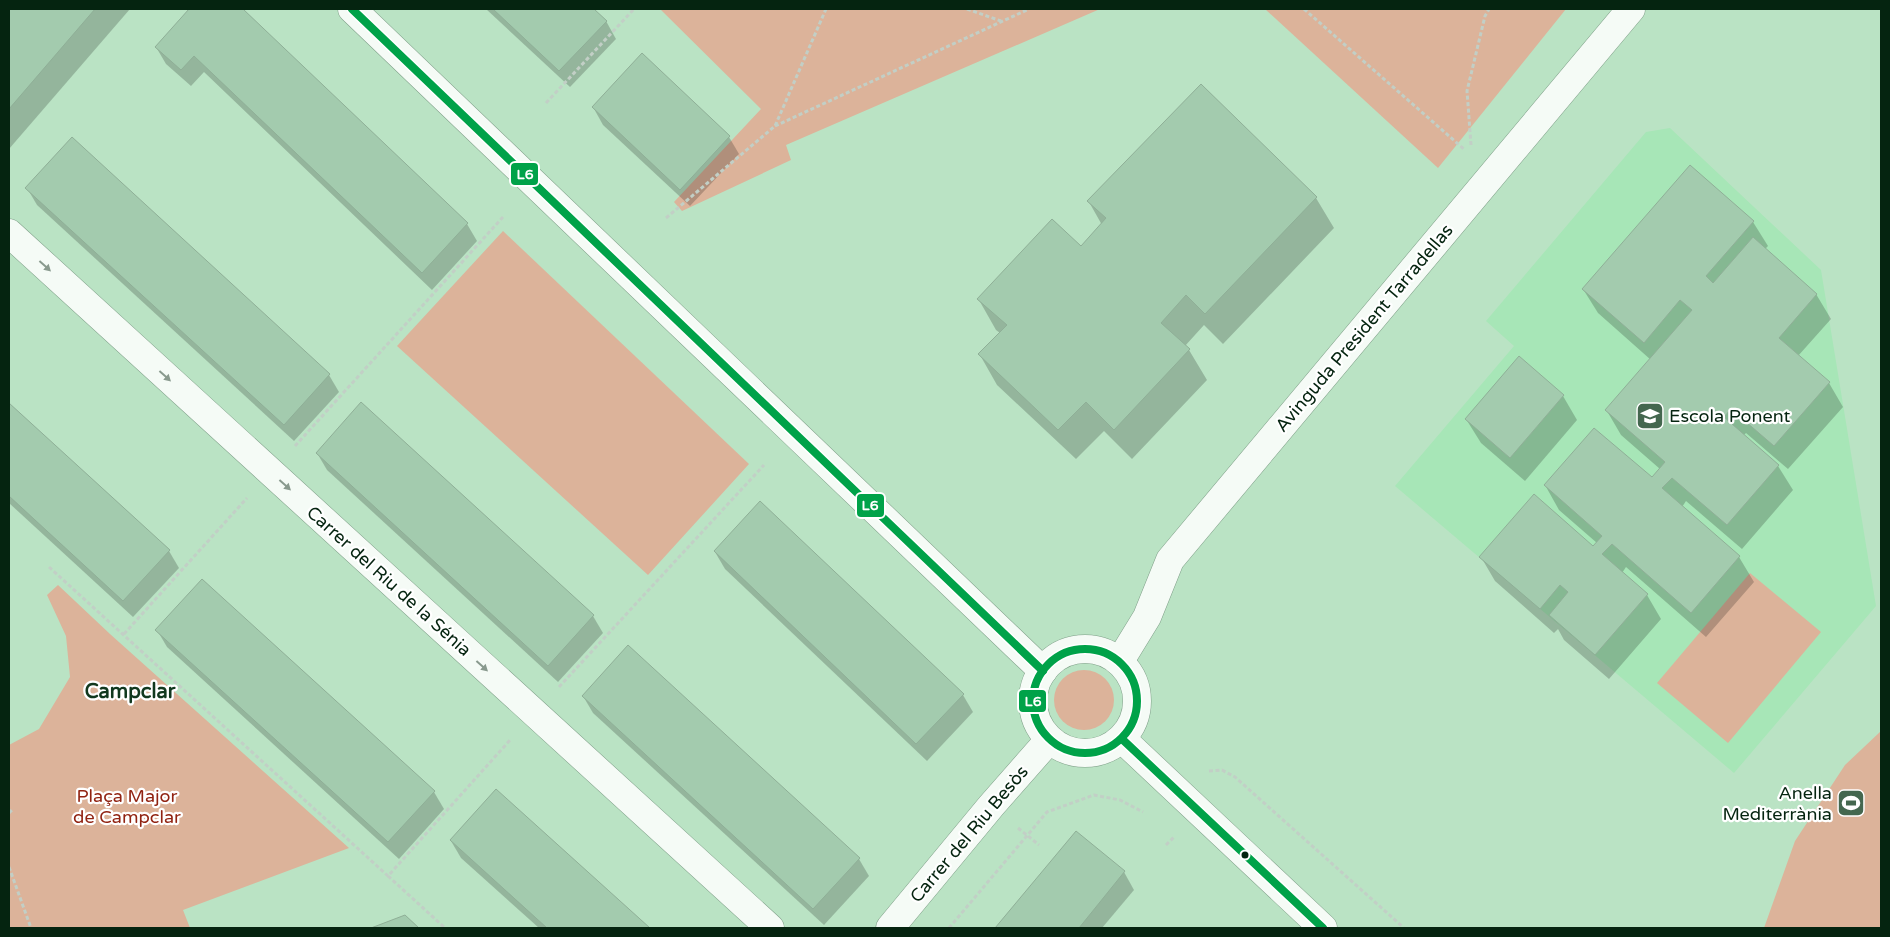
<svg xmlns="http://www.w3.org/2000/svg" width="1890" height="937" font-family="'Varela Round',sans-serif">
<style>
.built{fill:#a7e6b7}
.green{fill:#dcb39a}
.shadow{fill:#0003}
.building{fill:#a3cbae;stroke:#8faf97}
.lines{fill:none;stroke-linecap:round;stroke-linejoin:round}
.minor-casing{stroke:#7f9f88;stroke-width:29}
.path{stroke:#c2cfc6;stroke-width:3;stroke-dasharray:4 2.5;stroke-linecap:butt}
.minor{stroke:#f5fbf6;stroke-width:28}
.bus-1-casing{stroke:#fff;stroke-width:11}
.bus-1{stroke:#00a249;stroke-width:8}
.oneway{fill:#899a8e}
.bus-dot{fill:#052410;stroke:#fff;stroke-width:2}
.labels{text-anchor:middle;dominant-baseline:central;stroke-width:4.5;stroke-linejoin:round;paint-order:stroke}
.street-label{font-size:18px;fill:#052410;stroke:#fff}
.poi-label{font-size:18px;fill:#052410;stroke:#fff;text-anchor:start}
.park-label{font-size:18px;fill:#912312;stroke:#fff}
.quarter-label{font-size:20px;font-weight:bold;fill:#11381e;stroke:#fff}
.line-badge{stroke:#fff;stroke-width:2}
.badge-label{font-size:14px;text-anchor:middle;font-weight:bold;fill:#fff}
</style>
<rect width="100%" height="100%" fill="#bae3c4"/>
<path class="built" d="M1670,128L1821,270L1876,606L1734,773L1395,486L1514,346L1486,321L1646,132Z"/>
<g class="green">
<path d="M660,9H1100L786,145L791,160L682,211L674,202L761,109Z"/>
<path d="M1265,9H1566L1438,168Z"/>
<path d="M503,231L749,464L648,575L397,346Z"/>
<path d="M1750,573L1821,632L1728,743L1657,683Z"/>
<path d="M58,585L110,634L349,848L183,910L190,928H9V745L39,729L70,677L66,636L47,595Z"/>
<circle cx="1084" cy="700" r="30"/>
<path d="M1881,731V928H1764L1795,841L1845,765Z"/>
</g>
<g class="shadow">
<path d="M9,9H130L9,149Z"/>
<path d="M191,9H241L467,224L477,241L432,290L204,72L191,86L166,64L156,47Z"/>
<path d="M486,9H592L606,21L616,39L570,87Z"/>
<path d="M642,55L729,137L739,154L690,206L603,125L593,107Z"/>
<path d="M1201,86L1316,198L1334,228L1223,344L1204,325L1185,346L1189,350L1207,380L1132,459L1104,431L1076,459L997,385L980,355L1000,333L996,330L979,300L1081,248L1102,225L1089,202Z"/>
<path d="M1690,167L1753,222L1768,246L1765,249L1816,294L1831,319L1798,356L1829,383L1843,407L1788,469L1746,433L1744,435L1778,466L1793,490L1742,549L1686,501L1682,507L1739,557L1754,582L1706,637L1626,567L1622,573L1647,595L1661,619L1609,679L1564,640L1558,629L1554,633L1495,581L1481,557L1593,548L1597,543L1559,510L1545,485L1652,479L1660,469L1621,435L1607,411L1651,360L1598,313L1583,289Z"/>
<path d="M27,188L329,375L339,392L294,441L37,205Z"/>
<path d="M1563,396L1577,420L1525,481L1481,443L1466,419Z"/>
<path d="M9,404L169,551L179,568L133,617L9,503Z"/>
<path d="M317,453L593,616L603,633L558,682L327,470Z"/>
<path d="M715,552L963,695L973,712L927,761L725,569Z"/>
<path d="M157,630L434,792L444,809L399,859L167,647Z"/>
<path d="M628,647L859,859L869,876L824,925L593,713L583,696Z"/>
<path d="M496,791L648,928H539L461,858L451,841Z"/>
<path d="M1076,832L1124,872L1134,890L1102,928H997Z"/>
</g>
<g class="building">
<path d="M9,9H95L9,109Z"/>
<path d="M189,9H243L468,223L422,273L194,56L181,70L155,47Z"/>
<path d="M493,9H594L607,21L559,71Z"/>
<path d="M642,53L730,136L680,190L592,107Z"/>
<path d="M1201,84L1317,197L1205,314L1186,295L1161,323L1190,349L1114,430L1086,402L1058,430L978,354L1007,325L977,299L1052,219L1081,246L1106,218L1087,201Z"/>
<path d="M72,137L330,374L284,425L25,188Z"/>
<path d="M1690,165L1754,221L1706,276L1713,283L1753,237L1817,294L1779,338L1830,382L1774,446L1731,409L1724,417L1779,465L1727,525L1672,478L1662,488L1740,556L1691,613L1612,544L1602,554L1648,594L1595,655L1549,615L1568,592L1560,585L1540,609L1479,557L1534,494L1593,546L1602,536L1544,485L1594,428L1652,477L1665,462L1605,410L1692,310L1680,300L1644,343L1582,289Z"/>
<path d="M1519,356L1564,395L1510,458L1465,419Z"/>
<path d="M361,402L594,615L548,666L316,453Z"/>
<path d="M9,403L170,550L123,601L9,496Z"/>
<path d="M760,501L964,694L916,744L714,551Z"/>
<path d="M202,579L435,791L388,842L155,630Z"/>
<path d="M628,645L860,858L813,909L582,696Z"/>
<path d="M496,789L650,928H547L450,840Z"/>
<path d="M1076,831L1125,871L1079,928H995Z"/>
<path d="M405,915L419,928H371Z"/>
</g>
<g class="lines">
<g class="minor-casing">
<g id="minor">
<path d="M352,9L1043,671"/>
<path d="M9,233L770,928"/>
<circle cx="1085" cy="701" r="52"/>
<path d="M1120,661L1147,617L1170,560L1631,9"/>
<path d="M1122,739L1323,928"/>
<path d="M890,928L991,806L1049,740"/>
</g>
</g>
<g class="path">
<path d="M967,9L1001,21"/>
<path d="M1304,9L1465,150"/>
<path d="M546,103L634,9"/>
<path d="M775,126L1029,9"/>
<path d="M1471,145L1467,91L1485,16L1489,9"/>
<path d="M666,218L775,126L826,9"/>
<path d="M295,446L503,217"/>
<path d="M49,567L388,876L511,739"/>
<path d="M124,634L247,498"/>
<path d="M559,687L764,465"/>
<path d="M1209,771L1222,770L1235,777L1404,928"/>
<path d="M9,813L12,810"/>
<path d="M1018,828L1039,845"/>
<path d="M1166,845L1175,836"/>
<path d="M9,867L31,928"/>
<path d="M388,876L445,928"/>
<path d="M949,928L1047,812L1094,795L1120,800L1143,812"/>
</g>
<use href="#minor" class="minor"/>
<g class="bus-1-casing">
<g id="bus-1">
<path d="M352,9L1043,671"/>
<circle cx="1085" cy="701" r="52"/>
<path d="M1122,739L1323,928"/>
</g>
</g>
<use href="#bus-1" class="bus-1"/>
</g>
<defs><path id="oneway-solid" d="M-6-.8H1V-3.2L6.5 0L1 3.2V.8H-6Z" transform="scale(1.25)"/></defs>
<g class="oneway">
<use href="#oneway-solid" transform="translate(45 266) rotate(42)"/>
<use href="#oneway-solid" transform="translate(165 376) rotate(42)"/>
<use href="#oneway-solid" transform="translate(285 485) rotate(42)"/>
<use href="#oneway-solid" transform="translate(482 666) rotate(42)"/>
</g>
<defs>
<g id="school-square" transform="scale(1.4375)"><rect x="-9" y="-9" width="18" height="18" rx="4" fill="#44674f" stroke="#fff"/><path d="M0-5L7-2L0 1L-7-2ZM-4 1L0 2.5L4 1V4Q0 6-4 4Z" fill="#fff"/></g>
<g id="stadium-square" transform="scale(1.4375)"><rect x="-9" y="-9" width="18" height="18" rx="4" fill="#44674f" stroke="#fff"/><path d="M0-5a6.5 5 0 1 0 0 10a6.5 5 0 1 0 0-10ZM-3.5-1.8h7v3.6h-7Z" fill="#fff"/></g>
</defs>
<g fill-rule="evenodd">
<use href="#school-square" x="1650" y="416"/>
<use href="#stadium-square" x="1851" y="803"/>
</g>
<circle class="bus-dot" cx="1245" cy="855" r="4.5"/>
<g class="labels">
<g class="street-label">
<text transform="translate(1364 328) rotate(-50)">Avinguda President Tarradellas</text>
<text transform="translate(389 581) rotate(42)">Carrer del Riu de la Sénia</text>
<text transform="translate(969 834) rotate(-50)">Carrer del Riu Besòs</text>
</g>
<g class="poi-label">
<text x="1669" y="416">Escola Ponent</text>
<text x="1832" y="793" text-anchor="end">Anella<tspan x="1832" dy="21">Mediterrània</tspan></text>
</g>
<g class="park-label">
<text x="127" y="796">Plaça Major<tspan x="127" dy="21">de Campclar</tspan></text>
</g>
<g class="quarter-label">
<text x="130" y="692">Campclar</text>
</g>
</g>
<g class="line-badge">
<rect x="510" y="162" width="29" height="24" rx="5" fill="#00a249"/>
<rect x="856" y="493" width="29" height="25" rx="5" fill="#00a249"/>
<rect x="1018" y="689" width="29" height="24" rx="5" fill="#00a249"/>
</g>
<g class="badge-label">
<text x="525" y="179">L6</text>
<text x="870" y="510">L6</text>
<text x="1033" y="706">L6</text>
</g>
<rect width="1890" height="937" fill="none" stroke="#052410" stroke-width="20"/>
</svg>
